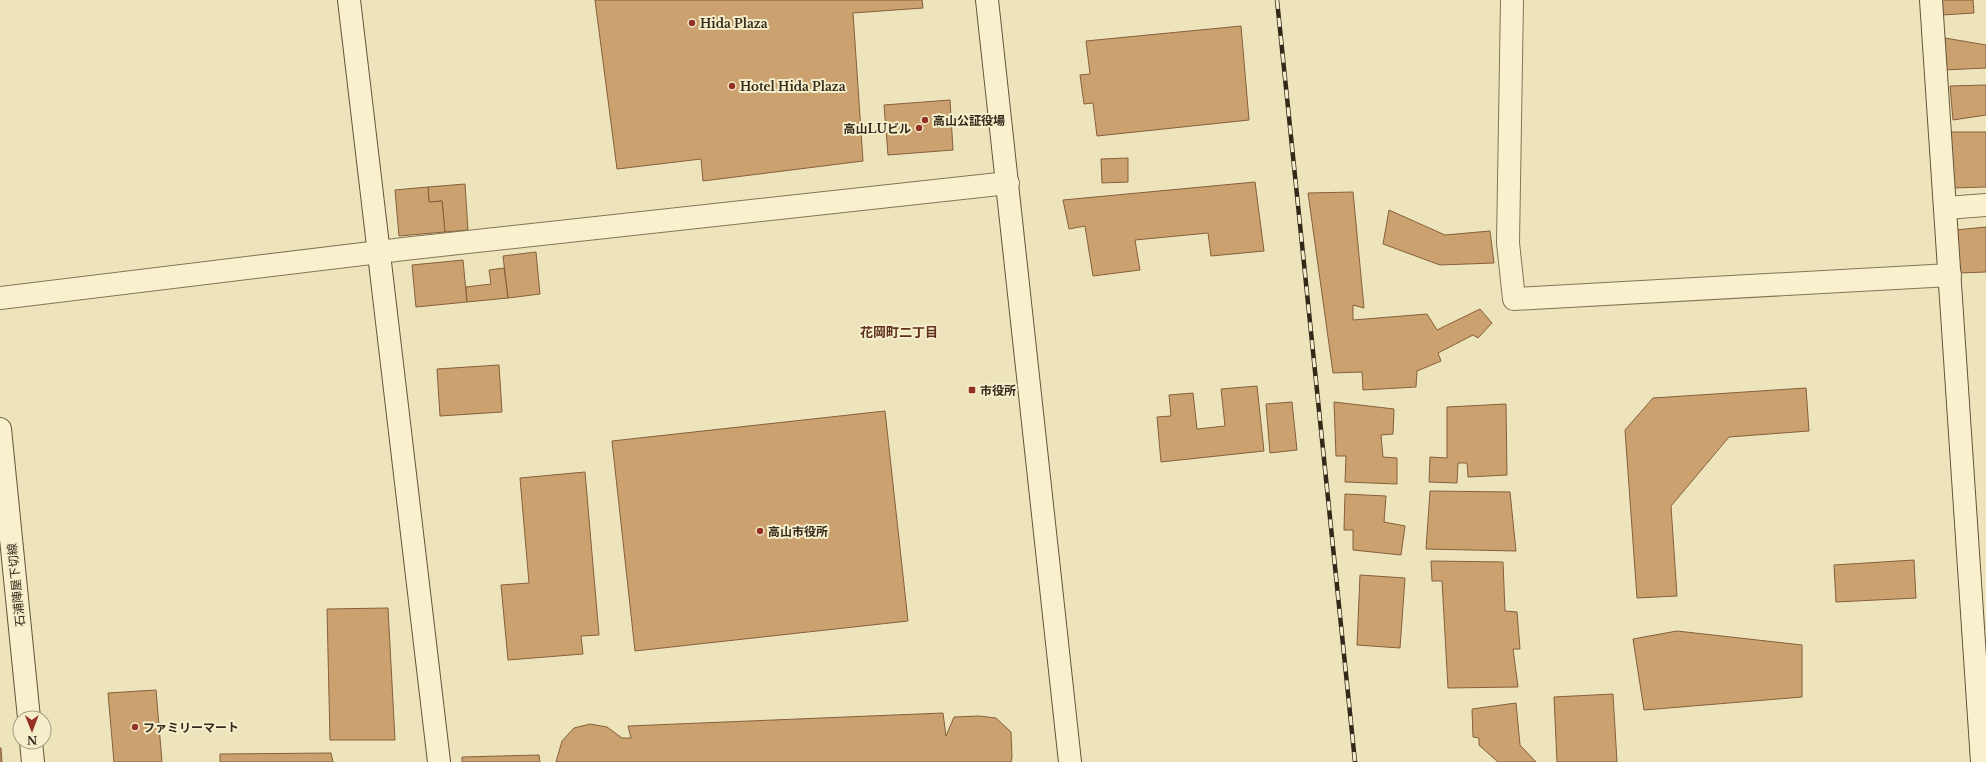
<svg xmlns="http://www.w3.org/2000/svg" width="1986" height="762" font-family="'Libre Baskerville','Noto Sans JP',serif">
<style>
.building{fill:#cca170;stroke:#84603b}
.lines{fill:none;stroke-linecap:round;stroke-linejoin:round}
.street-casing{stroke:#847455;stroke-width:24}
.secondary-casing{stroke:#665439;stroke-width:24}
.street{stroke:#f9f1ce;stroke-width:22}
.secondary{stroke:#f9f1ce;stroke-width:22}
.rail-casing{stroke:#33291a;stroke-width:4.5}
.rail{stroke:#f5eecb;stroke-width:3;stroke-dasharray:9;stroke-linecap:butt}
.poi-dot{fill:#943125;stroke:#f5eecb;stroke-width:1.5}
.labels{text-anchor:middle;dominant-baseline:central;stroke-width:4;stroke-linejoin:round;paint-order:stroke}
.poi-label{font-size:12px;font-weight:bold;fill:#33291a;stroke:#f5eecb;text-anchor:start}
.street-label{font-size:12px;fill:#33291a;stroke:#f5eecb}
.neighbourhood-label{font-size:13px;font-weight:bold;fill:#60301a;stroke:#f5eecb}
</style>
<rect width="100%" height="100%" fill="#eee4bb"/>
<g class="building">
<path d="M595,0H922L923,8L853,13L863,161L703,181L701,159L617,169Z"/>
<path d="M1940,0H1973L1974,13L1942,15Z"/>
<path d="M1241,26L1249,120L1097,136L1093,103L1084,104L1080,75L1090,74L1086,41Z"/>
<path d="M1945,38L1986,45V68L1944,70Z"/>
<path d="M1986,85V115L1953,120L1950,86Z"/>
<path d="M950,100L953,150L888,155L884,105Z"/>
<path d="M1949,132H1986V187L1953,188Z"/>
<path d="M1128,158V182L1102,183L1101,159Z"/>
<path d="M1255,182L1264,251L1211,256L1208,233L1135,240L1140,270L1093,276L1085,226L1069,229L1063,200Z"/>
<path d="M465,184L468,230L445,232L442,201L429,202L428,187Z"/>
<path d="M428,187L429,202L442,201L445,232L399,236L395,190Z"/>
<path d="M1353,192L1364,308L1353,305V320L1427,314L1437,330L1480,309L1492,323L1478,338L1473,335L1438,353L1441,361L1417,371L1416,387L1363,390L1362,372L1333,373L1308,193Z"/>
<path d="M1389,210L1445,235L1490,231L1494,263L1440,265L1383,244Z"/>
<path d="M1986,227V272L1960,273L1955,230Z"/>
<path d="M536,252L540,294L508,298L503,256Z"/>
<path d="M463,260L467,302L416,307L412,265Z"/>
<path d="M504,268L508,298L467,302L466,287L491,284L489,270Z"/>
<path d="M499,365L502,412L440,416L437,369Z"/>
<path d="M1257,386L1264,451L1161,462L1157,417L1171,416L1169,395L1193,393L1197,429L1225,426L1221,389Z"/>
<path d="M1806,388L1809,431L1729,437L1671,506L1677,596L1637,598L1625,430L1653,398Z"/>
<path d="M1292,402L1297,450L1270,453L1266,404Z"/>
<path d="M1334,402L1394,409L1393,434L1381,435L1383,457L1397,458V484L1345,482L1346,456H1336Z"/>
<path d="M1506,404L1507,475L1468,477L1467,463H1458L1457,483L1429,482L1430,457L1447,458V407Z"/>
<path d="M885,411L908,621L635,651L612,441Z"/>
<path d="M585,472L599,635L581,636L583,654L508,660L501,585L529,583L520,478Z"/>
<path d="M1430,491L1510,492L1516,551L1426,549Z"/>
<path d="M1345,494L1386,496L1384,522L1405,526L1401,555L1353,550V530H1344Z"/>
<path d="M1914,560L1916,598L1836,602L1834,565Z"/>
<path d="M1431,561L1503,562L1505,611L1517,612L1520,649H1513L1518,687L1448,688L1442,581H1432Z"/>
<path d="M1360,575L1405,578L1400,648L1357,645Z"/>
<path d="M388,608L395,740H330L327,609Z"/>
<path d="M1677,631L1802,645V697L1644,710L1633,639Z"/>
<path d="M156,690L162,762H114L108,693Z"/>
<path d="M1613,694L1617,762H1557L1554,697Z"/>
<path d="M1516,703L1520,745L1536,762H1498L1479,745V738L1473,737L1472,709Z"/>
<path d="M943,713L946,736L954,717L979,716L996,718L1011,732L1012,757L1011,762H556L562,741L574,728L590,724L607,727L622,738H631L628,726Z"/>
<path d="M0,748H1L2,762H0Z"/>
<path d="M331,753L333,762H220V754Z"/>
<path d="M539,755L540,762H462V757Z"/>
</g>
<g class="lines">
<g class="street-casing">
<g id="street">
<path d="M1512,0L1508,243L1514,299L1950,275"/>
<path d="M1946,208L1986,205"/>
<path d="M0,298L404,249L1008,183"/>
</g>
</g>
<g class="secondary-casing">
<g id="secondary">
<path d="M349,0L439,762"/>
<path d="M987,0L1070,762"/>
<path d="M1931,0L1982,762"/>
<path d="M0,429L29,718"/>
<path d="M31,742L33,762"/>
</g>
</g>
<use href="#street" class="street"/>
<use href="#secondary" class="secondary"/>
<g class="rail-casing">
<path id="rail" d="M1277,0L1355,762"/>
</g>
<use href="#rail" class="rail"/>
</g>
<g class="poi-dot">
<circle cx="692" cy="23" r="4"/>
<circle cx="732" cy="86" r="4"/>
<circle cx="925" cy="120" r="4"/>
<circle cx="919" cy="128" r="4"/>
<rect x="968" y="386" width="8" height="8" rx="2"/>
<circle cx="760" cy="531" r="4"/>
<circle cx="135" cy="727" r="4"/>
</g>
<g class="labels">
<g class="poi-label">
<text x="700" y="23">Hida Plaza</text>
<text x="740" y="86">Hotel Hida Plaza</text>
<text x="933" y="120">高山公証役場</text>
<text x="911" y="128" text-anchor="end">高山LUビル</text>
<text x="980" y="390">市役所</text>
<text x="768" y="531">高山市役所</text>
<text x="143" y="727">ファミリーマート</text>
</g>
<g class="street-label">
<text transform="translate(16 585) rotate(-96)">石浦陣屋下切線</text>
</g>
<g class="neighbourhood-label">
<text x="899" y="332">花岡町二丁目</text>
</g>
</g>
<g transform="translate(32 730) rotate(179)"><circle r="19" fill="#f5eecb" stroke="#a79f84"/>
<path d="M0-3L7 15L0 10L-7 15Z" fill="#943125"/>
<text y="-6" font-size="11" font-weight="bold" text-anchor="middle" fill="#33291a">N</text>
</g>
</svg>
